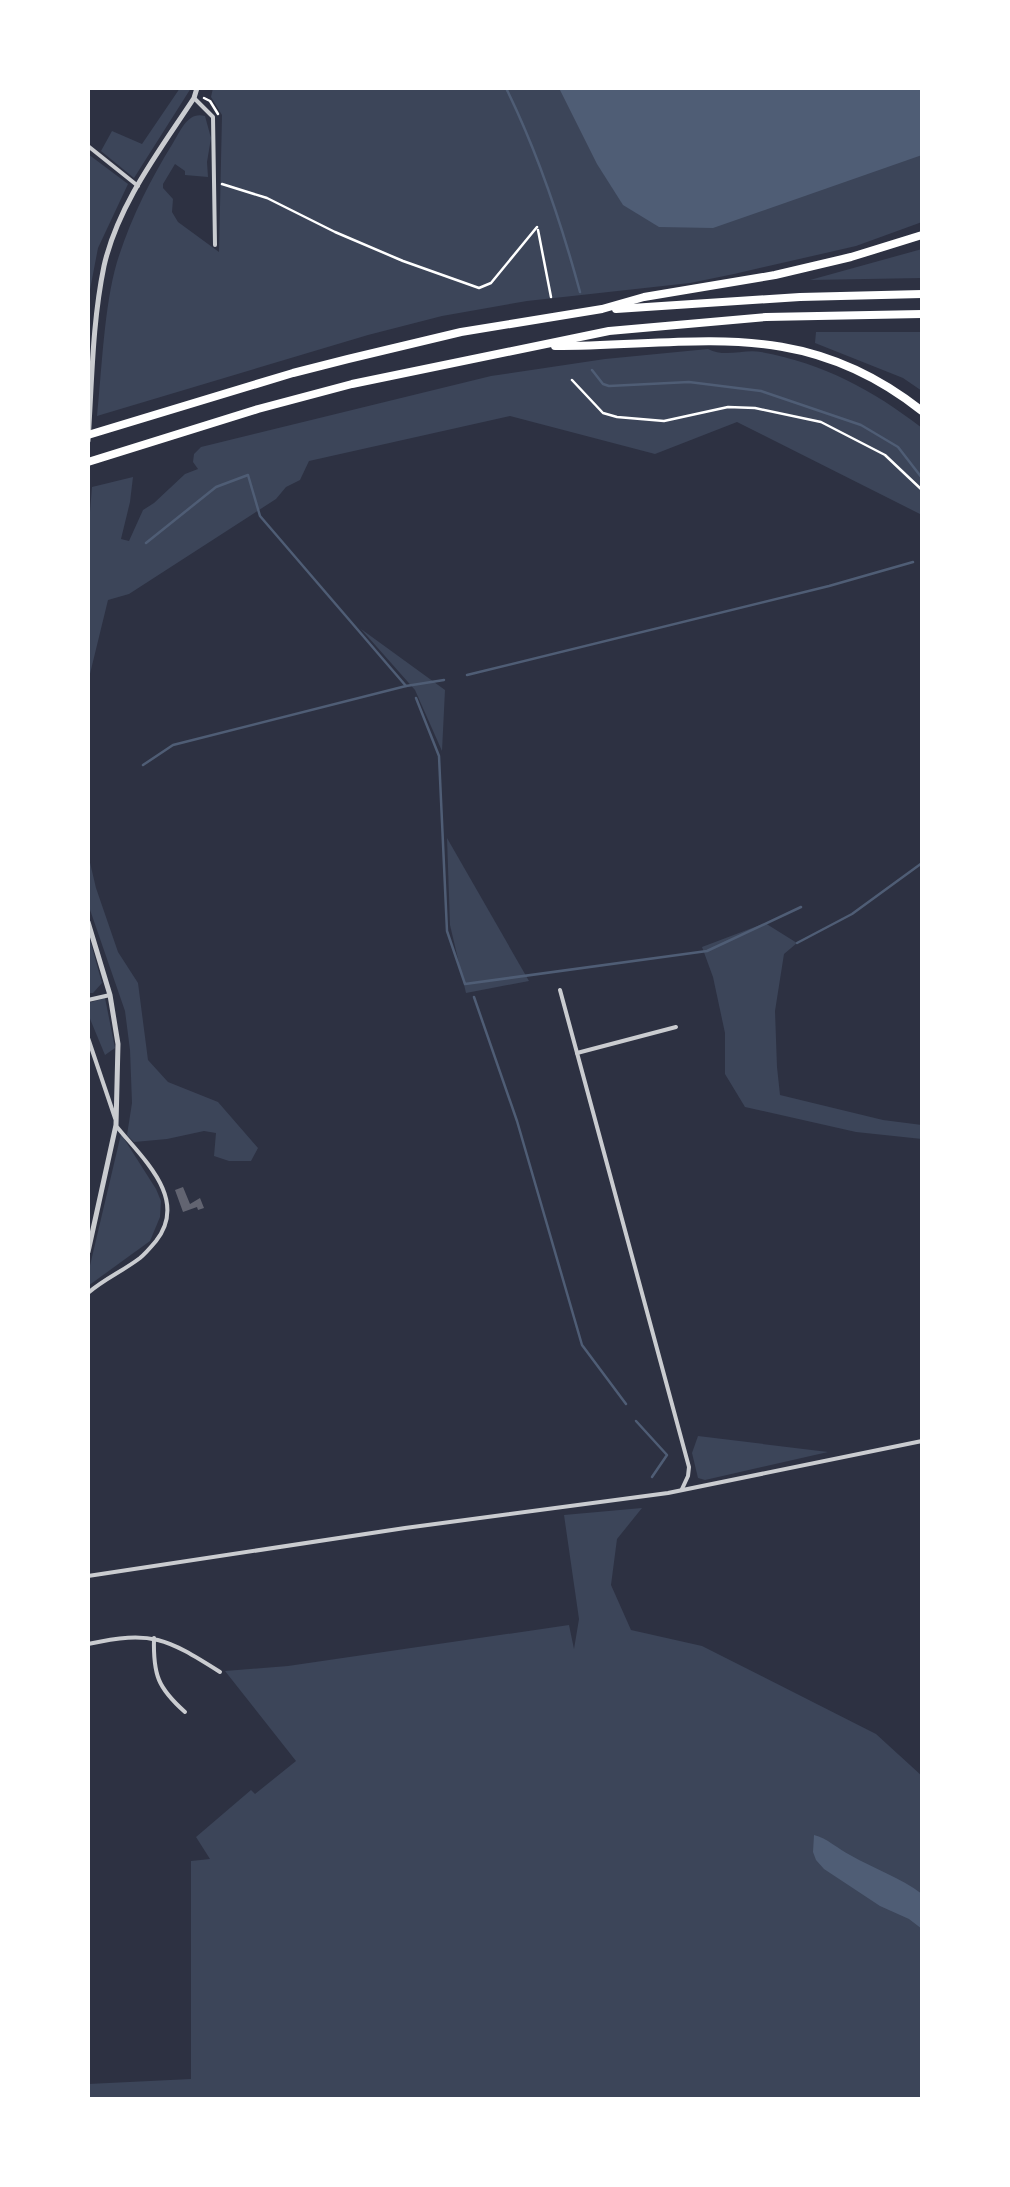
<svg xmlns="http://www.w3.org/2000/svg" width="1010" height="2187" font-family="Manrope,sans-serif">
<style>
.green{fill:#3c4559}
.water{fill:#4f5d75}
.lines{fill:none;stroke-linecap:round;stroke-linejoin:round}
.stream{stroke:#4f5d75;stroke-width:2.5}
.building{fill:#626471}
.path{stroke:#fff;stroke-width:2.5}
.minor{stroke:#caccd0;stroke-width:4}
.tertiary{stroke:#caccd0;stroke-width:5}
.motorway{stroke:#fff;stroke-width:8}
</style>
<rect width="100%" height="100%" fill="#2d3142"/>
<g class="green">
<path d="M180,88H191L134,178L101,151L112,131L142,144Z"/>
<path d="M213,88H922V222L856,246L734,274L690,283L527,301L442,316L368,335L97,416C102,369 104,306 117,262C130,220 150,180 173,143C181,130 188,111 205,116L211,138L207,162L208,177L185,175V171L175,164L163,184V188L173,199L172,212L178,222L219,252L222,115L211,97Z"/>
<path d="M88,154L128,184L98,248L88,300Z"/>
<path d="M922,249V278L810,280Z"/>
<path d="M816,332H922V391L903,378L815,343Z"/>
<path d="M708,349C725,358 743,349 761,352C823,363 873,390 922,428V515L737,422L655,454L510,416L309,461L300,480L286,487L276,499L129,594L108,600L88,682V536L92,487L133,477L130,502L121,539L129,541L143,510L154,503L185,474L198,469L193,462L194,454L201,447L491,376L605,359Z"/>
<path d="M361,629L445,690L442,751L415,690Z"/>
<path d="M447,838L529,981L466,993L450,925Z"/>
<path d="M88,854L96,888L118,952L138,983L148,1060L168,1082L218,1102L258,1148L251,1161H229L214,1156L216,1133L204,1131L167,1139L134,1142L127,1135L132,1103L130,1050L125,1011L88,904Z"/>
<path d="M765,923L797,943L784,954L775,1011L777,1067L780,1095L883,1120L922,1125V1139L856,1132L745,1107L725,1074V1033L713,977L702,947Z"/>
<path d="M88,933L102,983L93,993H88Z"/>
<path d="M105,998L115,1048L105,1055L88,1014V1003Z"/>
<path d="M121,1134L156,1189L161,1201L160,1217L150,1241L88,1286V1274Z"/>
<path d="M698,1436L828,1452L705,1480L698,1478L692,1453Z"/>
<path d="M642,1508L617,1539L611,1585L631,1630L702,1646L876,1734L922,1776V2099L88,2100V2084L191,2079V1861L210,1859L196,1837L251,1790L255,1794L296,1761L225,1671L288,1666L569,1625L574,1649L579,1619L564,1515Z"/>
</g>
<g class="water">
<path d="M559,88H922V155L713,228L659,227L623,205L597,164Z"/>
<path d="M814,1835C827,1838 838,1849 850,1855C874,1869 900,1877 922,1894V1929L909,1919L880,1906L824,1869L816,1860L813,1852Z"/>
</g>
<g class="lines">
<g class="stream">
<path d="M506,88C538,153 561,222 580,292"/>
<path d="M592,370L603,384L609,386L689,382L761,391L861,425L898,447L922,478"/>
<path d="M146,543L216,487L248,475L260,516L406,686"/>
<path d="M467,675L829,586L913,562"/>
<path d="M416,698L439,756L447,931L465,984L707,951L801,907"/>
<path d="M143,765L173,745L406,686L444,680"/>
<path d="M797,943L852,914L922,863"/>
<path d="M474,997L517,1121L582,1345L626,1404"/>
<path d="M636,1421L667,1455L652,1477"/>
</g>
</g>
<path class="building" d="M183,1187L190,1204L200,1198L204,1208L198,1210L197,1207L183,1212L175,1190Z"/>
<g class="lines">
<g class="path">
<path d="M204,98L210,101L218,114"/>
<path d="M222,184L267,198L335,232L403,261L479,288L491,283L537,227"/>
<path d="M538,230L551,297"/>
<path d="M572,380L603,413L617,417L664,421L728,407L755,408L821,422L885,455L922,490"/>
</g>
<g class="minor">
<path d="M194,98L213,117L215,245"/>
<path d="M88,146L138,186"/>
<path d="M560,990L689,1467L688,1476L682,1489"/>
<path d="M88,1000L110,995"/>
<path d="M88,1038L115,1118"/>
<path d="M577,1053L676,1027"/>
<path d="M88,1293C104,1279 123,1271 140,1258C146,1253 151,1247 156,1241C189,1199 143,1159 117,1127"/>
<path d="M88,1576L405,1528L668,1493L922,1441"/>
<path d="M154,1638C153,1675 158,1688 185,1712"/>
<path d="M88,1644C152,1630 166,1638 220,1672"/>
</g>
<g class="tertiary">
<path d="M88,441C92,383 92,324 104,266C118,204 160,150 194,98L197,88"/>
<path d="M88,922L110,995L118,1044L116,1125L88,1252"/>
</g>
<g class="motorway">
<path d="M616,309L800,297L922,294"/>
<path d="M555,346C695,346 801,315 922,411"/>
<path d="M88,435L293,373L348,359L461,332L602,309L644,297L775,275L851,257L922,235"/>
<path d="M88,462L258,409L352,384L609,331L766,317L922,314"/>
</g>
</g>
<rect width="1010" height="2187" fill="none" stroke="#ffffff" stroke-width="180"/>
</svg>
